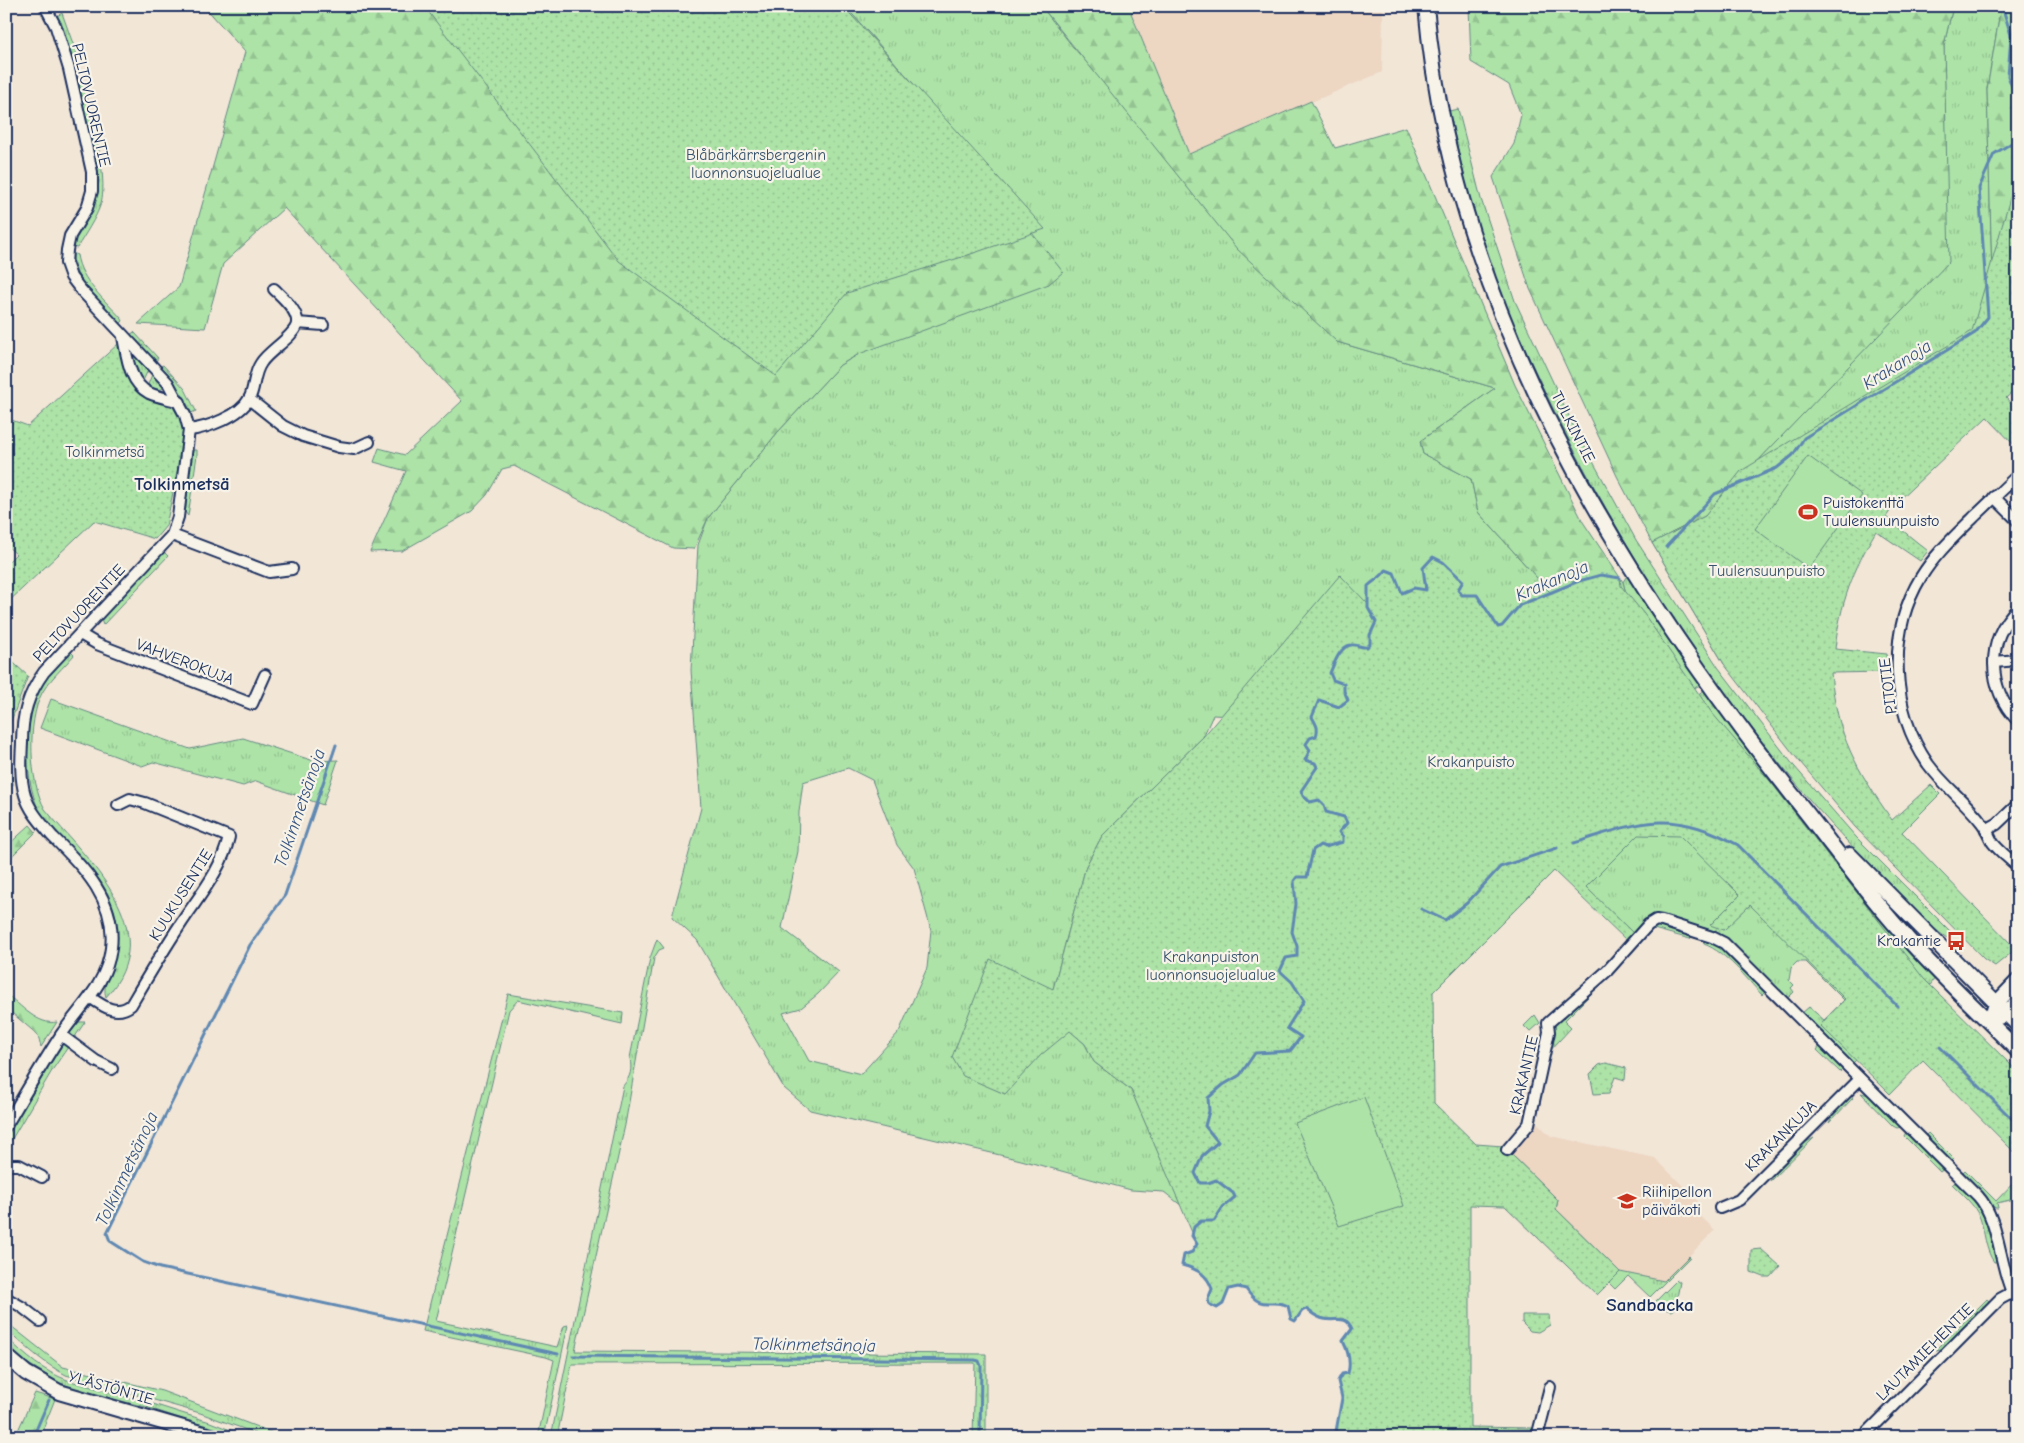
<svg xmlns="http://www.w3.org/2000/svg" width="2024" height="1443" font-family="'Comic Neue',sans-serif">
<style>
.built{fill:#edd6c2}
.grass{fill:url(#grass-tufts);stroke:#648982;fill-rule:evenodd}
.forest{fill:url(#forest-firs);stroke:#648982}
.park{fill:url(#park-dots);stroke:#648982}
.pitch{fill:#ade3a7;stroke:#648982}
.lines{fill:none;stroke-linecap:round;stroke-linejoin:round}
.stream{stroke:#5f88b2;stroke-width:3}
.street-casing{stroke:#1b2f5e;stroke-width:14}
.secondary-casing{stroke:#1b2f5e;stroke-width:18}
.street{stroke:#f7f3e8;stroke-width:10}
.secondary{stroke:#f7f3e8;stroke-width:14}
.labels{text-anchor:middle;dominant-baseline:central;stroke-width:4.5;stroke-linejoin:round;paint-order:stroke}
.street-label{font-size:16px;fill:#1b2f5e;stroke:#f7f3e8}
.park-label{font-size:16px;fill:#38536d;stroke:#f7f3e8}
.poi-label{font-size:16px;fill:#1b2f5e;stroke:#f7f3e8;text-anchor:start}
.water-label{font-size:18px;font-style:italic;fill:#375481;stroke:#f7f3e8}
.quarter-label{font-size:19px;font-weight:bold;fill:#1b2f5e;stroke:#f7f3e8}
</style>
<defs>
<pattern id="grass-tufts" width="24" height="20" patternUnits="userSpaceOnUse" patternTransform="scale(1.25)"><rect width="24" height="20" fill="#ade3a7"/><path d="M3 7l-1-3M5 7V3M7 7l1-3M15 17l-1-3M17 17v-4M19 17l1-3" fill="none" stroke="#94c392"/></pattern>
<pattern id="forest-firs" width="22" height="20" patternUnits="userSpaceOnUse" patternTransform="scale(1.25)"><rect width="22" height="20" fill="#ade3a7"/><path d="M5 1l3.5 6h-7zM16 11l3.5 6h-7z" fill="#94c392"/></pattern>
<pattern id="park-dots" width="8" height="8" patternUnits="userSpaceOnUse" patternTransform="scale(1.25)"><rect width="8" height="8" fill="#ade3a7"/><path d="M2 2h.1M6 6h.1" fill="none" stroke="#94c392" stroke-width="1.8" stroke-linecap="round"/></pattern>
</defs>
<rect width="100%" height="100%" fill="#f2e6d7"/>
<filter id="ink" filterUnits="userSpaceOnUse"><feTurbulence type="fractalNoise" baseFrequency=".02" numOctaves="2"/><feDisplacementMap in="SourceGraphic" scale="10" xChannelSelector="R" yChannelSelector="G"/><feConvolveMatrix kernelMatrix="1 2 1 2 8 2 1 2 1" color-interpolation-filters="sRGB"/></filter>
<g filter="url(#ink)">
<g class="built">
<path d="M1143,6H1383L1382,72L1189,154L1131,13Z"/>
<path d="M1534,1120L1551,1136L1655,1158L1698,1201L1692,1208L1715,1230L1664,1281L1620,1272L1556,1209L1558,1200L1510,1153L1532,1130Z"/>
</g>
<g class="grass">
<path d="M845,6H1041L1073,47L1337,342L1495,388L1420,441L1423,454L1471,479L1478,512L1547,589L1630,609L1623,582L1626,577H1628L1646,607L1700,685L1685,693L1299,720L1213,715L1203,737L1102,836L1086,866L1053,989L991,1087L1005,1094L1058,1020L1085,1044L1094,1062L1131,1090L1182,1206L1164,1192L1131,1190L1021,1160L810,1110L784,1088L697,940L672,917L701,808L691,670L698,545L708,518L777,433L840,365L859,354L911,81ZM848,768L872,780L897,845L914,868L931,930L927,968L899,1032L861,1074L809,1061L783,1013L801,1008L818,994L839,972L782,928L798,851L799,812L803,782Z"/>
<path d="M1953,6H2001L1987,89L1993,313L2018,183V342L1730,663L1724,664L1652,543L1705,516L1948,262L1944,45Z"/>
<path d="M62,13L76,52L77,58L73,59L57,16Z"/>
<path d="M77,79L82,80L84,85C90,115 109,175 101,203C96,219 85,234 77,248L73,247L74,242C84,215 98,213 98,179Z"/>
<path d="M1458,109L1481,199L1515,301L1574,427L1636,540L1718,667L1794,766L1856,837L1952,933L1947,938C1926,924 1910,906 1892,888C1866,862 1840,834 1815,806C1718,693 1636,570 1568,438C1534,371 1502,303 1479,230C1467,191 1458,151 1449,111Z"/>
<path d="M73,253L77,255C81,281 105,300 122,319L123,321L120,324C103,305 72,282 73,253Z"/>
<path d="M134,332L158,358L155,363L130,335Z"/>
<path d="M133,353L149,368L142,383L137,377L131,354Z"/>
<path d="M163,365L185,389L196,411L191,413L184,397L159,367Z"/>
<path d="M153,372L165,387L164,388L159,390L147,387Z"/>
<path d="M193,450H197V455L188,516L185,512Z"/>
<path d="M164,552L168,556L103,625L101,620Z"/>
<path d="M71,652L74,655C64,667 50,679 42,693C27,722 29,781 45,809C86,859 168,929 106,997C102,986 110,975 113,964C118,945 120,927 113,908C99,869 65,847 42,815C24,789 23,720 37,693C45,677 59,664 71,652Z"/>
<path d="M1704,690L1812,831L1936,976L1926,992L1853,1063L1802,1013L1809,1007L1824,1020L1844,1000L1806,962H1797L1791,968L1789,980L1794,985L1791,988L1794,992L1789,997L1786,998L1723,936L1714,931L1655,914L1633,934L1587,889L1571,836L1697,695Z"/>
<path d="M51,699L190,749L243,738L314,761L338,760L323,805L256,781L243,786L153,762L142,766L40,728Z"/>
<path d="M1657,925L1692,935L1690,939L1650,928Z"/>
<path d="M1702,938L1720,946L1766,991L1762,995C1745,977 1727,953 1704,944Z"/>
<path d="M657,939L664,948L659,950L654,958L625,1125L575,1351L986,1354V1437H973L975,1363L572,1364L557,1437H551L623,1086C631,1076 632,1070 630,1058L650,958Z"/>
<path d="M1593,989L1595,990L1564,1021L1571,1028L1547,1054L1556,1022L1574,1004L1581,1001Z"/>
<path d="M508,994L623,1013L622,1024L518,1000L509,1010L436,1321L557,1347L564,1326L568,1325L544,1437H538L554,1360L546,1357L423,1331Z"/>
<path d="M1535,1015L1540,1023L1530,1032L1524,1026Z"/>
<path d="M79,1022H85L53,1069L6,1149V1138L63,1042Z"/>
<path d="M1820,1046L1843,1069L1840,1072L1817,1050Z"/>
<path d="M1861,1093L1869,1095L1901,1127L1897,1128L1893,1126Z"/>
<path d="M1850,1095L1853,1098L1829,1123L1834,1112Z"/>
<path d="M1906,1132L1944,1169L1940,1172L1904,1136Z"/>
<path d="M1928,1133L1954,1159L1951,1162L1925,1136Z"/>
<path d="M1814,1138L1770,1181C1777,1163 1796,1146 1814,1138Z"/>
<path d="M1509,1152L1558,1200L1556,1209L1620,1272L1664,1281L1689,1256L1690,1257L1650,1297L1628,1276L1615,1289L1499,1173Z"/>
<path d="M1965,1170L1996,1201L2018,1178V1198L1997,1203L1998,1208H1995L1962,1173Z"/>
<path d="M1954,1183H1958L1977,1202L1984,1214L1996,1262H1994C1985,1250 1985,1232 1980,1218C1975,1205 1962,1194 1952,1184Z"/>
<path d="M1677,1280L1680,1282L1675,1308L1671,1311L1658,1307L1655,1302Z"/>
<path d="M1987,1299L1989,1301L1941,1349L1936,1350Z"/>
<path d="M6,1322L63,1367L162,1391L284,1437H266L200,1413L66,1375C43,1363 25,1346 6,1329Z"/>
<path d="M6,1337C27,1357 42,1371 70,1381L153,1404L210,1422L248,1437H236L146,1407L84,1392L58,1382L27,1363L6,1344Z"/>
</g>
<g class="forest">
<path d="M204,6H845L911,81L1063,272L1049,284L859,354L840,365L777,433L708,518L694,549L673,548L514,466L502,469L487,495L472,511L402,551L370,552L406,471L374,462L379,448L405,455L462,401L284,208L223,264L205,328L138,324L179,287L245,52Z"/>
<path d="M1041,6H1143L1131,13L1189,154L1311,101L1335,148L1406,127L1515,385L1583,522L1623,582L1630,609L1633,675L1547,589L1478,512L1471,479L1423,454L1420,441L1495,388L1337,342L1237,249Z"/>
<path d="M1469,6H1953L1944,45L1949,262L1705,516L1652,543L1617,476L1530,289L1493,177L1514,144L1521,115L1509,85L1471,62Z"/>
<path d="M2001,6H2018V183L2014,185L1993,313L1987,89Z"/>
<path d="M30,825L36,832L6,862V847Z"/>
<path d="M6,994C21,1005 38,1026 57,1022L41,1047L38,1035L6,1008Z"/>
<path d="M35,1393L55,1399L40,1437H15Z"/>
</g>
<g class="park">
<path d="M424,6H843L1045,229L962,257L847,293L776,376L619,261Z"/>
<path d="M2018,183V387L2006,398L2018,411V449L1987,417L1895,504L1886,517L1928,551L1920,561L1876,531C1853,570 1840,604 1835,649L1887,654L1888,672L1831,673C1837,737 1856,768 1892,820L1931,785L1940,794L1902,832L2016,949L1995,966L1984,959L1855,827L1795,756L1724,664L1652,543L1705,516L1741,471L1972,331L2014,184Z"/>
<path d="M118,344L126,372L173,407L181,421L183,432L180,458L166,526L155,539L94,521L6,604V564L16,554L6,545V418L28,426Z"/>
<path d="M1433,557L1443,562L1463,581L1458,590L1462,595H1477L1498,627L1502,626L1520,605L1579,581L1601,575L1620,578L1621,586L1644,614L1712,713L1770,781L1924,979L2018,1072V1156L1923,1060L1890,1094L1820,1025L1845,999L1750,905L1724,930L1710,925L1740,895L1680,836L1638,835L1586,887L1633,933L1626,940L1554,871L1433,992L1434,1103L1476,1144L1503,1146L1509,1152L1558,1200L1556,1209L1620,1272L1597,1295L1505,1206L1470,1205V1427L1533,1428L1530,1437H1335L1342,1398L1338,1381L1342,1374L1348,1373C1351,1363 1348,1351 1343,1341L1352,1329L1347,1321L1342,1318C1327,1321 1319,1318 1306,1309L1302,1311L1295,1321L1291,1319L1288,1306C1272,1297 1262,1313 1246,1289L1238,1287L1229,1289L1223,1304L1217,1308L1209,1304L1208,1299L1212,1289C1207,1274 1197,1269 1182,1265L1184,1255L1192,1252L1197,1244L1131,1090L1094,1062L1085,1044L1070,1031L1041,1055L1005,1094L963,1076L952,1057L990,959L1053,989L1086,866L1102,836L1203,737L1340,575L1368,604V586C1374,580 1381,578 1386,570L1394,573L1402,593L1414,588L1425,590L1423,568Z"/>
<path d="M6,656L28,676L10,724L9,746L13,785L6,780Z"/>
<path d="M1606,1063L1626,1068L1625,1080L1615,1077L1609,1093L1594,1094L1590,1074L1599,1065Z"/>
<path d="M1761,1249L1780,1266L1770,1277H1764L1751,1272V1250Z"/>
<path d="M1522,1315H1549L1550,1325L1538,1332L1530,1331L1522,1323Z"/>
</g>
<g class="pitch">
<path d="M1808,456L1862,495L1809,569L1755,529Z"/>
<path d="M1364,1097L1404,1206L1339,1226L1295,1123Z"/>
</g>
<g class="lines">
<g class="stream">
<path d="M2002,6L2011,35L2008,76L2018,103"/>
<path d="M1666,547L1715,494L1777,468L1793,455L1804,438L1975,333L1988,317L1979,188L1994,154L2018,139"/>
<path d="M336,745L285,895L250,945L107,1233L110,1241L143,1262L160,1268L558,1354"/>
<path d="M1574,843C1640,822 1672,808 1738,845L1897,1006"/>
<path d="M1421,909L1445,920L1467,903L1500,867L1557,848"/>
<path d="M1940,1047L2018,1125"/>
<path d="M573,1356L975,1360L979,1361L981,1366L980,1437"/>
<path d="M33,1437L49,1400"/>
<path d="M1335,1437L1342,1398L1338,1381L1342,1374L1348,1373C1351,1363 1348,1351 1343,1341L1352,1329C1346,1314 1336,1322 1324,1319C1317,1318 1312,1313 1306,1309L1302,1311L1295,1321L1291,1319L1288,1306C1271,1297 1262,1313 1246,1289L1238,1287L1229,1289L1223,1304L1217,1308L1209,1304L1208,1299L1212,1289C1207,1274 1197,1269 1182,1265L1184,1255L1192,1252L1197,1244L1192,1236L1194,1227L1201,1221H1214L1223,1207L1235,1197L1233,1193L1216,1180L1208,1183H1200L1195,1173L1202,1156L1218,1142L1205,1126L1209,1111L1208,1098L1223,1085L1240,1075L1255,1053L1290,1051L1301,1037L1287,1028L1304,1001L1292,982L1280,971L1286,958L1297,956V946L1292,932L1296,904L1294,881L1297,877H1307L1313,850L1320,845L1325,847L1343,842V837L1339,832L1347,823L1344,817L1326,812L1324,805L1319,800L1310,802L1303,796L1301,791L1317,767L1315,763L1305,760L1310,750L1306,744L1310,738L1316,736C1319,728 1316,724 1312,717L1319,700L1339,707L1348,700L1344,691V684L1333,680L1330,673C1334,664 1340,646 1351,645C1357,644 1361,648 1367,647L1370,644V635L1376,622L1368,608V586C1374,580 1381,578 1386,570L1394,573L1402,593L1414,588L1426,590L1423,568L1433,557L1443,562L1463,581L1458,590L1462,595H1477L1498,627L1502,626L1520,605L1579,581L1601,575L1620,578"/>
</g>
<g class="street-casing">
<g id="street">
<path d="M297,323L323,325"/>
<path d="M123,337C127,356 129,383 149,393C158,397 170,399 180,402"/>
<path d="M249,399L283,426L303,436L339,447L354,449L369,442"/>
<path d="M189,430C207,428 240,416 249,399C255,389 253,374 261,363C268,351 294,337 297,324C299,311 282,297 274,289"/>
<path d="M2018,475C2003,489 1989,503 1974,517C1955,536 1935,554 1921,577C1887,633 1891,710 1928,764C1944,786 1966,802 1982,823C1987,829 1989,837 1993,843C2000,852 2010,859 2018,867"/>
<path d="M1994,497L2018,521"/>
<path d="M172,535L269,572L292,569"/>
<path d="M2018,608C1985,640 1987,688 2018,721"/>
<path d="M80,634L97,644L252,704L265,675"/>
<path d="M1994,662L2018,660"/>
<path d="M1986,830L1997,824L2018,804"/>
<path d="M91,998C104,1007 117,1016 131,1005C148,976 164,949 182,922C200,895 222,869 229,837L145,803L130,799L118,805"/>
<path d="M61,1035L96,1061L112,1069"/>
<path d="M6,1126C24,1095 43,1062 63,1032C82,1005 107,983 111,948C117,900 83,867 52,836C42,824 29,810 25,795C20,779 21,760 22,743C22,715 28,694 44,672L172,535L178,517L189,430L185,415L168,383L81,290L71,277L66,263L67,250L70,236L87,208L92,191V172L69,69L56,27L45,6"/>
<path d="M1507,1150L1529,1124L1549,1032L1548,1023L1607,971L1648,925L1656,920L1662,921L1712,937L1724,943L1978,1196C1999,1219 1999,1263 2012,1292"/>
<path d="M6,1165H19L42,1177"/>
<path d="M1720,1208L1739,1200L1860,1079"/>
<path d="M6,1298L22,1307L40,1321"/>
<path d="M1537,1437L1550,1387"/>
<path d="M1863,1437L2000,1299L2017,1290"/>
</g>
</g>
<g class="secondary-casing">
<g id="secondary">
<path d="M1426,6C1452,308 1621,581 1806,812C1839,854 1870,898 1906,937C1941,977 1981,1013 2018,1051"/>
<path d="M1850,855L2018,1025"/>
<path d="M1994,1010L1997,1003L2018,981"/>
<path d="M1999,1017L2007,1013L2018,1002"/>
<path d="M6,1356L26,1373L59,1392L214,1437"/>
</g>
</g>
<use href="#street" class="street"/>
<use href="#secondary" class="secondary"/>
</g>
</g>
<defs>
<g id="stadium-bare" transform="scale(1.5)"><path d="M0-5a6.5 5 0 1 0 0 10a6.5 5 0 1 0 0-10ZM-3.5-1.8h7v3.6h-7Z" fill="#c8321e" stroke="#f7f3e8" stroke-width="2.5" paint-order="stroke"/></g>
<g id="bus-bare" transform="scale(1.5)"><path d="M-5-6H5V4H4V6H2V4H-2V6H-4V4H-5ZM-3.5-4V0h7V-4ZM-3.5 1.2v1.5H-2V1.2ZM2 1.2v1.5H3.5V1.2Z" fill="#c8321e" stroke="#f7f3e8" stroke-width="2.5" paint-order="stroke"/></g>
<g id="school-bare" transform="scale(1.5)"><path d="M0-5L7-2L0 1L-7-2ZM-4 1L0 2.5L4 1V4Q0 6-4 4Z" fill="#c8321e" stroke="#f7f3e8" stroke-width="2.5" paint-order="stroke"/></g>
</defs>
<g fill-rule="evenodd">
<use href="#stadium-bare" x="1808" y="512"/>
<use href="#bus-bare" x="1956" y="941"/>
<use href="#school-bare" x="1627" y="1201"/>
</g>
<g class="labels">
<g class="street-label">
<text transform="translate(91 105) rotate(77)">PELTOVUORENTIE</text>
<text transform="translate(1573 427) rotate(63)">TULKINTIE</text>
<text transform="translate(79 613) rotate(-47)">PELTOVUORENTIE</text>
<text transform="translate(185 662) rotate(21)">VAHVEROKUJA</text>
<text transform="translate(1888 686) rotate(-97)">PITOTIE</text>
<text transform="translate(181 895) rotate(-58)">KUUKUSENTIE</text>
<text transform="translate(1524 1075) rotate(-77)">KRAKANTIE</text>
<text transform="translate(1781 1136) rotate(-45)">KRAKANKUJA</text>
<text transform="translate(1925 1352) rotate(-45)">LAUTAMIEHENTIE</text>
<text transform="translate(111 1388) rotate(16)">YLÄSTÖNTIE</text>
</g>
<g class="park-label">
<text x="756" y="155">Blåbärkärrsbergenin<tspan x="756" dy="18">luonnonsuojelualue</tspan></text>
<text x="105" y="452">Tolkinmetsä</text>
<text x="1767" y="571">Tuulensuunpuisto</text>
<text x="1471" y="762">Krakanpuisto</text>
<text x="1211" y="957">Krakanpuiston<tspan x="1211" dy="18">luonnonsuojelualue</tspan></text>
</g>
<g class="poi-label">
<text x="1823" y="503">Puistokenttä<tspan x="1823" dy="18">Tuulensuunpuisto</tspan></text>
<text x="1941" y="941" text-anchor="end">Krakantie</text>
<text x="1642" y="1192">Riihipellon<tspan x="1642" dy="18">päiväkoti</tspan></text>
</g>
<g class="water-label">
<text transform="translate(1897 365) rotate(-32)">Krakanoja</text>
<text transform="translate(1552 581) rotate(-23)">Krakanoja</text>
<text transform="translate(300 808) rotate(-71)">Tolkinmetsänoja</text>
<text transform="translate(127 1169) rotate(-65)">Tolkinmetsänoja</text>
<text transform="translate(814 1345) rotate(1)">Tolkinmetsänoja</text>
</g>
<g class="quarter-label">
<text x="182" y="484">Tolkinmetsä</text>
<text x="1650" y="1305">Sandbacka</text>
</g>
</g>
<rect width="2024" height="1443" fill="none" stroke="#f7f3e8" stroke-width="25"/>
<rect x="12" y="12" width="1999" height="1418" fill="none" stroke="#1b2f5e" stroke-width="2" filter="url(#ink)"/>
</svg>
